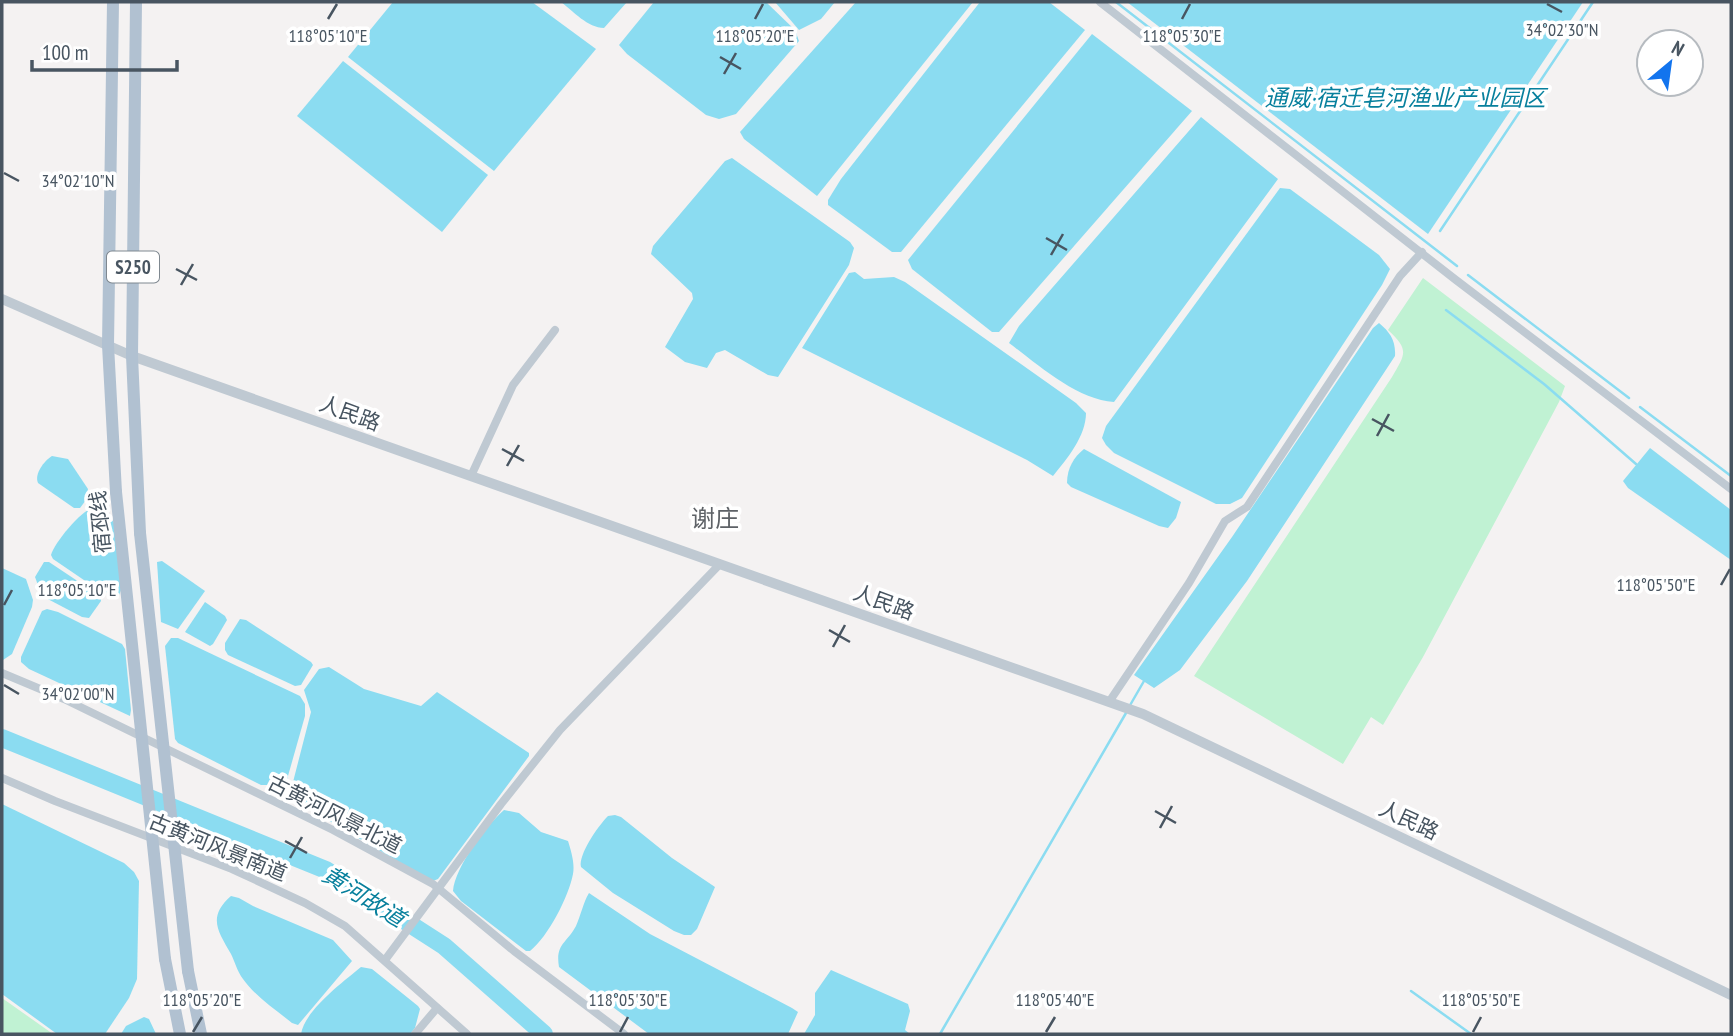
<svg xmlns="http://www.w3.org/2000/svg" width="1733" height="1036" font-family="'PT Sans Narrow','Noto Sans SC',sans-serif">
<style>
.green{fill:#c0f2d3}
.water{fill:#8bdcf1}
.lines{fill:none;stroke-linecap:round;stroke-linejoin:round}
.stream{stroke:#8bdcf1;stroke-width:2.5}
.river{stroke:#8bdcf1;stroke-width:18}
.minor{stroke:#bfc9d2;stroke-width:8}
.tertiary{stroke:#bfc9d2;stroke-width:10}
.primary{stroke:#b1c1d1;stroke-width:12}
.primary-bridge{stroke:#b1c1d1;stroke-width:12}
.ticks{fill:none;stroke:#485561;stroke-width:2.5}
.labels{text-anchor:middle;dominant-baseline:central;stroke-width:7;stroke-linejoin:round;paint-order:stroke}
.shield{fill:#fff;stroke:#7f8890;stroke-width:2}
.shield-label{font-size:19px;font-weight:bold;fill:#485561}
.street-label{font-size:21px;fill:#485561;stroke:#fff}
.water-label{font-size:23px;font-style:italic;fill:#08809d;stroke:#fff}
.quarter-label{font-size:24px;fill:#5e6267;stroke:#fff}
.ticks-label{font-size:18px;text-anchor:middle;fill:#485561;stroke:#fff;stroke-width:7;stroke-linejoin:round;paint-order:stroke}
</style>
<rect width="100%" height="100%" fill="#f4f2f2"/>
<g class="green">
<path d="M1423,278L1565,386L1559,402L1423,657L1383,725L1371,717L1343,764L1194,676L1392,377C1406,353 1409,350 1388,330Z"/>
<path d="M2,998L53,1034H2Z"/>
</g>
<g class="water">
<path d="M393,2H532L596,49L494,171L348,57Z"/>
<path d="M561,2H627L604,28C588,28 573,11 561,2Z"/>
<path d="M654,2H766L795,30L799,41L736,114L719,119L706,115L627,54L619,45Z"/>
<path d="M775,2H835L821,19L799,30Z"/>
<path d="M856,2H973L817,196L744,139L740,132Z"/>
<path d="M980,2H1049L1085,30L901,252H892L828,205V200L841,179Z"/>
<path d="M1127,2H1583L1428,234Z"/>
<path d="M1092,34L1192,111L999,332H992L912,269L908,260Z"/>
<path d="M343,61L488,175L442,232L297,116Z"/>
<path d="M1201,117L1278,179L1114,402C1077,400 1037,364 1009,343L1019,326Z"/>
<path d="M732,158L850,242L854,248L849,265L778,377L768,375L725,350L716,353L707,368L685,362L665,347L693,299L692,293L651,254L653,246L725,161Z"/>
<path d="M1280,188L1290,189L1379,255L1390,269L1382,285L1242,498L1230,504H1216L1114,453L1106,445L1102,438L1106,426Z"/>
<path d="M855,272L864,279L894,277L905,282L1076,403L1086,413C1086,436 1067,459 1053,476L1027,460L802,348L849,273Z"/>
<path d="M1379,323C1390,332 1396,341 1395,356L1247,581L1180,670L1154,688L1134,675L1232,537L1373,328Z"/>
<path d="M1650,448L1731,510V560L1628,488L1623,481Z"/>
<path d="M1084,449L1181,502L1176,518L1168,528L1159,526L1071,487L1067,483C1067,468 1074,457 1084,449Z"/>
<path d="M52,456L68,459L88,489L86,500L80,508H74L38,483C34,474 44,461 52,456Z"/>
<path d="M92,508L109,516L114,523L121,590L119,595L100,591L53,559L51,555C54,543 81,511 92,508Z"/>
<path d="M162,561L205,591L178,629L161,622L157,562Z"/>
<path d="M44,562H49L100,596L101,601L89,618L82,617L42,596L35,577Z"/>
<path d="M2,568L26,579L33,600L32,607L12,654L3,660Z"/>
<path d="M205,602L225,616L227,620L213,644L210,646L185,632Z"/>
<path d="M47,609L58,612L122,644L125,649L131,710L130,716L29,669L21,662V657L42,611Z"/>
<path d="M240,619L246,620L311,662L313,665L301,685L295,686L228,655L225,650V643Z"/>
<path d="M171,638H178L300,696L305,704V716L286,783L281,785H261L178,743L175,739L165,646Z"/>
<path d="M329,667L364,689L421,706L437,692L529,753V756L438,879L433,881L426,878L299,803C292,796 291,792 293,782L311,712L304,690L319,669Z"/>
<path d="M2,804L124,863L134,872L139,881L137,979L129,998L105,1034H57L2,994Z"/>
<path d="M504,810L519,813L541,832L568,841C571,851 575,863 573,874C569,896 548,937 530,951H526L461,901L453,891C455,867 486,826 504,810Z"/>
<path d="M615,815L621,817L672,858L715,887L697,929L691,935H684L674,931L613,893L581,867C578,855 598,826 608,816Z"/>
<path d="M589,893L650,934L792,1008L798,1012L788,1034H649L559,967C555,944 567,943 576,926C581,915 583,903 589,893Z"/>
<path d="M231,896L239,898L253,906L333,940L352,961L298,1025L292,1023C276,1010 255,996 243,979C237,971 235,962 231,954C218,931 207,917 231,896Z"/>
<path d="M361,967L372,969L418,1006L420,1009L415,1028L410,1034H301C305,1010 343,982 361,967Z"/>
<path d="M831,970L908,1004L910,1011L905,1030L910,1034H804L815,1015V993Z"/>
<path d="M144,1017L149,1019L156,1034H121L126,1026Z"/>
</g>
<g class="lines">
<g class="stream">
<path d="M1116,2L1457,266"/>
<path d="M1440,231L1593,2"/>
<path d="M1468,275L1629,398"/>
<path d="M1446,310L1544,384L1636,464"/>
<path d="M1640,407L1731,476"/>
<path d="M1129,707L1144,681"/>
<path d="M1411,991L1471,1034"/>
<path d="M940,1034L1126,713"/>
</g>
<path class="river" d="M2,738L326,870L444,946L544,1034"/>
<g class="minor">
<path d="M1100,2L1456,280L1731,489"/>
<path d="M471,476L513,385L555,330"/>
<path d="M2,673L64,699L333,830L433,884L514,951L624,1034"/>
<path d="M1109,702L1189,583L1225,521L1247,507L1400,276L1422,252"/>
<path d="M2,778L55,801L232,869L305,903L345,926L467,1034"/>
<path d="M385,960L501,804L560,730L720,564"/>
<path d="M415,1034L437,1008"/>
</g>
<path class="tertiary" d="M2,299L132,356L1143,714L1731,995"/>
<g class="primary">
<path d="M113,2L108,345L116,492"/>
<path d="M136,2L132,356L140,533"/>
<path d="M165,959L180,1034"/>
<path d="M188,971L201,1034"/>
</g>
<g class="primary-bridge">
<path d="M116,492L165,959"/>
<path d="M140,533L188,971"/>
</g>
</g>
<path class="ticks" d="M1547,4L1562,12M328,19L337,4M755,19L763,4M1182,19L1190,4M720,57L741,69M724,74L736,53M4,173L19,181M1046,238L1067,250M1051,255L1063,234M176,269L197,280M181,285L193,264M1372,419L1394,431M1377,436L1389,414M502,449L524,461M507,466L519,445M1721,585L1730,569M4,605L12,590M829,630L850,642M833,647L845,625M4,685L19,694M1155,811L1176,823M1160,828L1172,806M285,841L307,853M290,858L302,837M193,1032L202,1017M620,1032L628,1017M1046,1032L1055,1017M1473,1032L1481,1017"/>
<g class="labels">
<rect class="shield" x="107" y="251.5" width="52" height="31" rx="5"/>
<g class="shield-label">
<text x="133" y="267">S250</text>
</g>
<g class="street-label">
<text transform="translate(350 413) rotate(20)">人民路</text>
<text transform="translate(100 522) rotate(-95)">宿邳线</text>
<text transform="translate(884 602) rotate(20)">人民路</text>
<text transform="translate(335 814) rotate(27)">古黄河风景北道</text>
<text transform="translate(1409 820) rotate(25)">人民路</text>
<text transform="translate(218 847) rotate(22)">古黄河风景南道</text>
</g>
<g class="water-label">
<text x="1405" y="97">通威·宿迁皂河渔业产业园区</text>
<text transform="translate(364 896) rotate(32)">黄河故道</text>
</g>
<g class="quarter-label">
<text x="715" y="518">谢庄</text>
</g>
</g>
<g class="ticks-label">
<text x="1562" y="36">34°02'30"N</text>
<text x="328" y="42">118°05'10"E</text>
<text x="755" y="42">118°05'20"E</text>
<text x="1182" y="42">118°05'30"E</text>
<text x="78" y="187">34°02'10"N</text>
<text x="1656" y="591">118°05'50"E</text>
<text x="77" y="596">118°05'10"E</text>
<text x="78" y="700">34°02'00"N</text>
<text x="202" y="1006">118°05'20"E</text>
<text x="628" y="1006">118°05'30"E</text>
<text x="1055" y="1006">118°05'40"E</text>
<text x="1481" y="1006">118°05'50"E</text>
</g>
<rect width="1733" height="1036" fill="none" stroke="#485561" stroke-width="7"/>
<g transform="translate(1670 63) rotate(29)"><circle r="33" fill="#ffffff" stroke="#b6bbc0" stroke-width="2"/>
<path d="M0-5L12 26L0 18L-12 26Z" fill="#1274ee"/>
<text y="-10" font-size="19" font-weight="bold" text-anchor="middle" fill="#485561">N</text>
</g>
<path d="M32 60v10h145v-10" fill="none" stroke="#485561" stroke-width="3.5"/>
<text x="42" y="60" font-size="21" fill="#485561" stroke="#ffffff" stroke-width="5" paint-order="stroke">100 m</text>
</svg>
